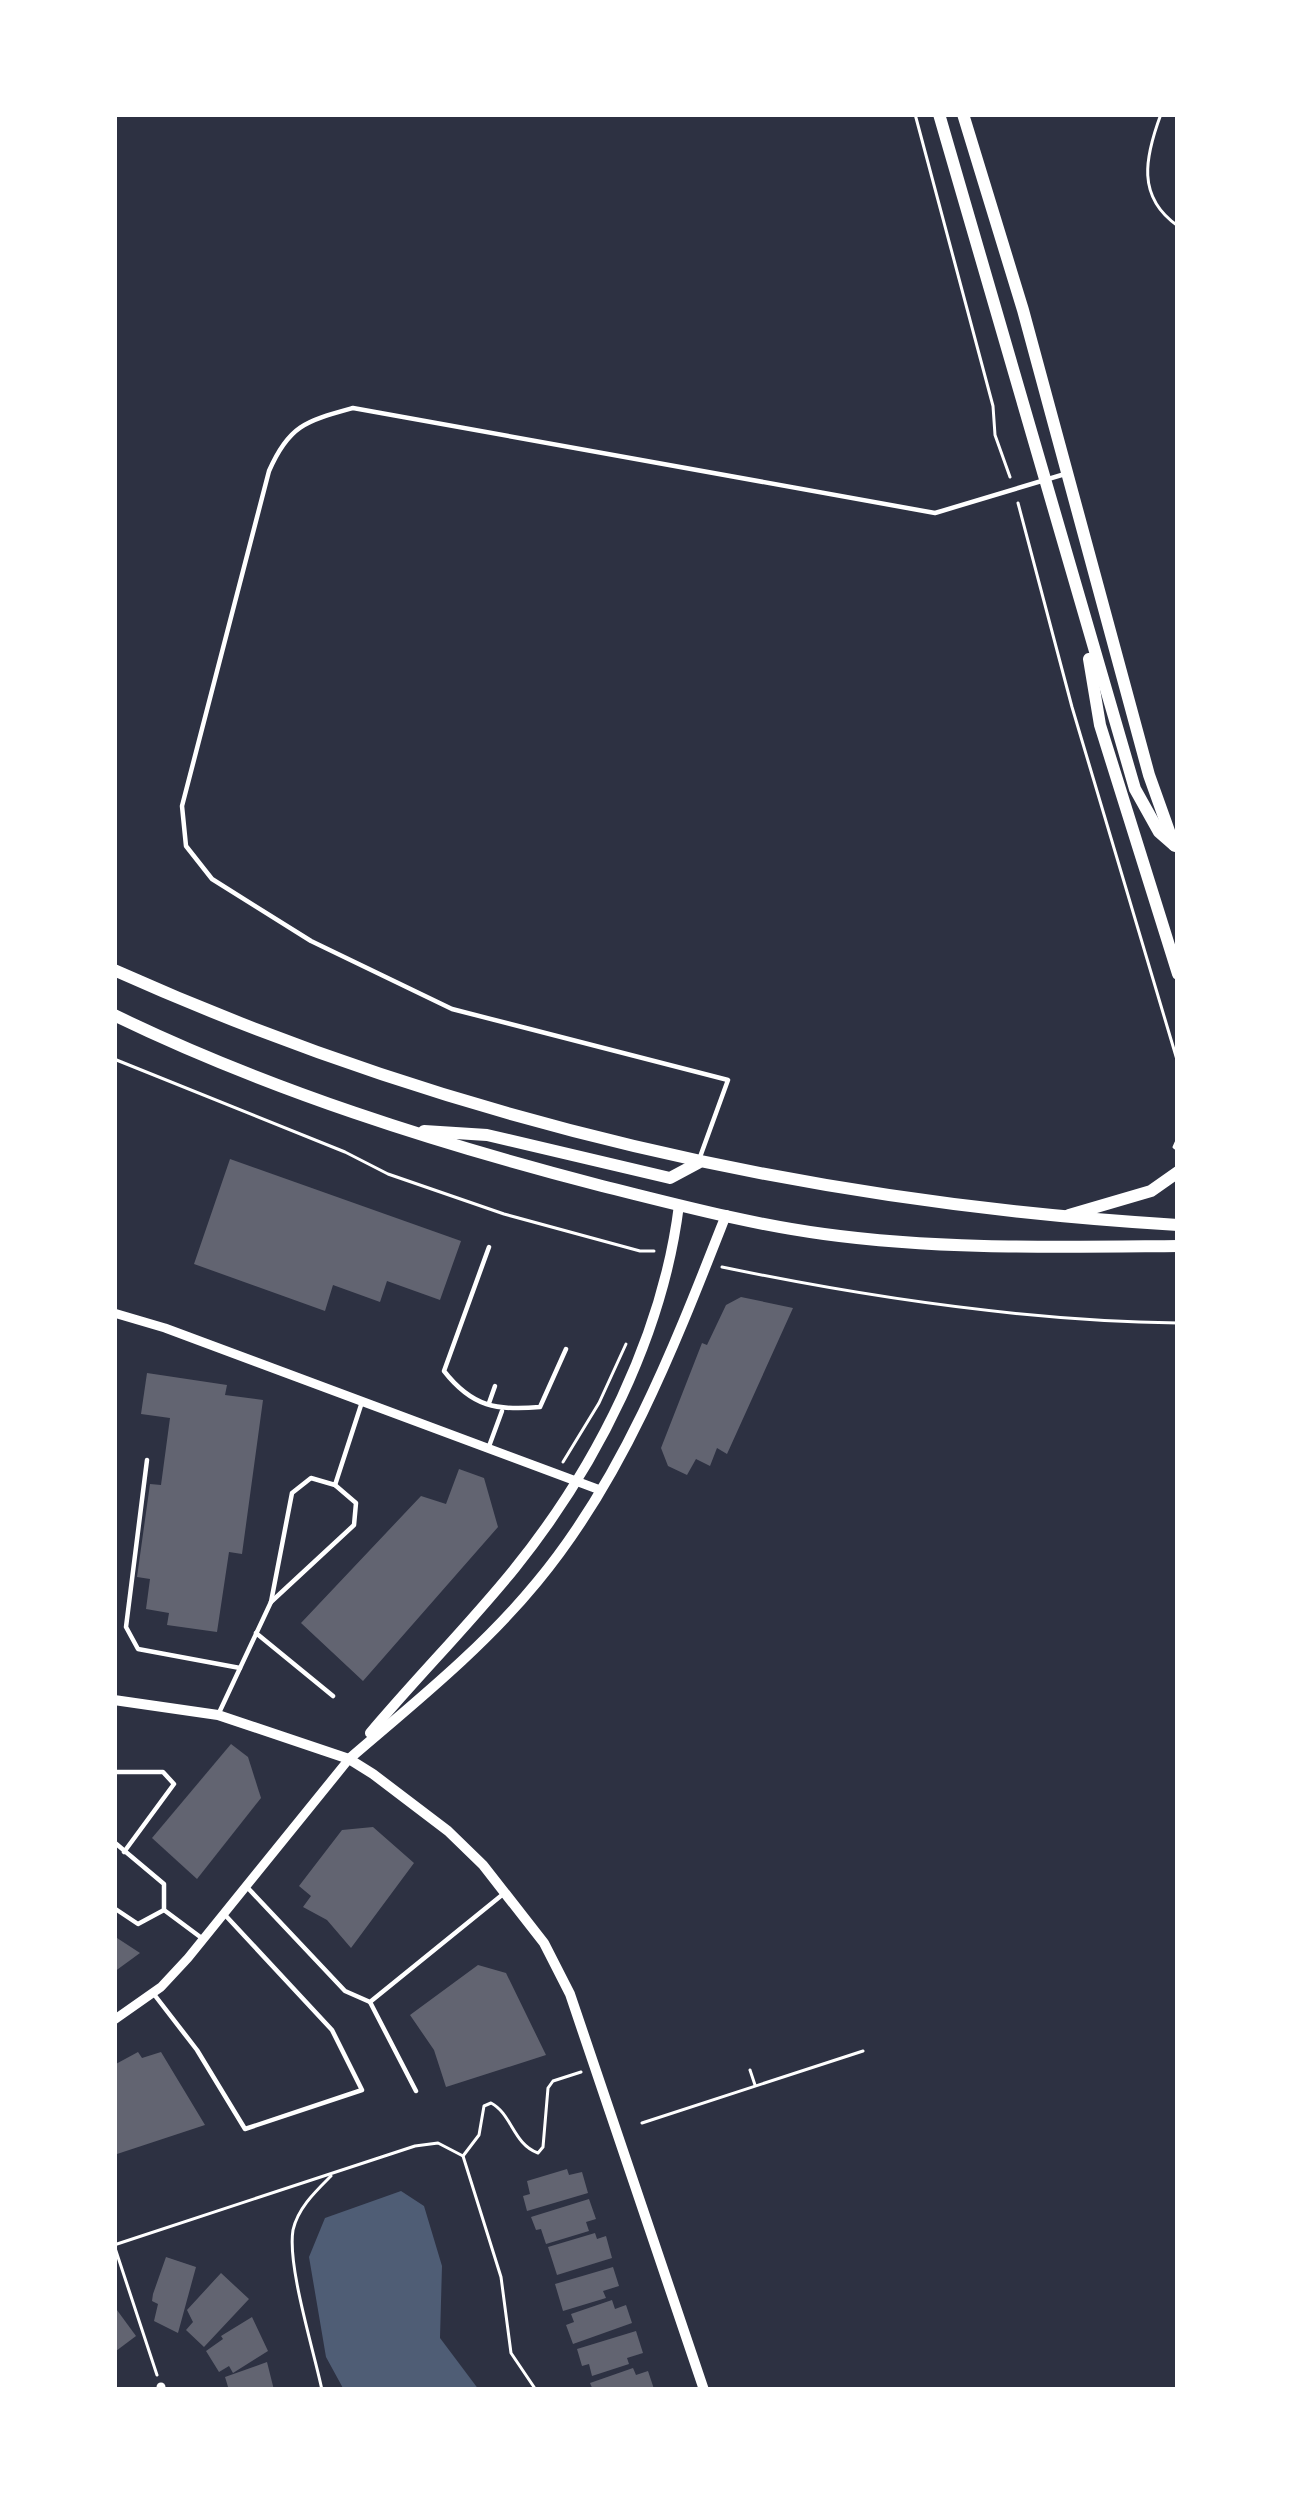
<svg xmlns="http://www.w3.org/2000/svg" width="1292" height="2504" font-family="Merriweather,serif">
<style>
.water{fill:#4f5d75}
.building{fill:#626471}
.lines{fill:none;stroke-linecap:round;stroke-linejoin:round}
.path{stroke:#fff;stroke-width:3}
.service{stroke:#fff;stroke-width:4.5}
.minor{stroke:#fff;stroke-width:9}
.tertiary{stroke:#fff;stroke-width:10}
.secondary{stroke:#fff;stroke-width:12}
</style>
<rect width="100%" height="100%" fill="#2d3142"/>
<path class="water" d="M401,2191L424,2206L442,2266L440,2338L479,2390H344L326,2357L309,2257L325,2218Z"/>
<g class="building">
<path d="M230,1159L461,1241L440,1300L387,1281L380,1302L333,1285L325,1311L194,1264Z"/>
<path d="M741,1297L793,1308L727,1454L717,1448L710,1466L696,1459L687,1475L668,1466L661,1448L702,1343L707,1345L726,1305Z"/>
<path d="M147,1373L227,1385L225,1395L263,1400L242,1554L229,1552L217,1632L167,1625L169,1613L146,1609L150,1579L137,1577L150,1484L161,1485L170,1418L141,1414Z"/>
<path d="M459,1469L484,1478L498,1527L363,1681L301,1623L421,1496L446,1504Z"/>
<path d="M231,1744L248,1757L261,1798L197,1879L152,1838Z"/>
<path d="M373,1827L414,1863L351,1948L327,1920L303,1907L311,1896L299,1886L342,1830Z"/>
<path d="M114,1936L140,1953L114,1972Z"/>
<path d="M478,1965L506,1973L546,2055L446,2087L434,2050L410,2015Z"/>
<path d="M138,2052L142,2058L161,2052L205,2125L114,2155V2065Z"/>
<path d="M567,2169L569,2175L582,2172L588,2193L527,2211L523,2196L530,2194L527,2181Z"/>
<path d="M589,2199L596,2219L586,2222L589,2231L546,2244L541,2229L536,2230L531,2217Z"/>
<path d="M595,2233L597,2239L606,2236L612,2258L557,2275L548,2247Z"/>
<path d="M166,2257L196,2267L178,2333L154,2321L158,2304L152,2301L153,2294Z"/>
<path d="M613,2267L619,2286L603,2291L606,2298L563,2311L555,2284Z"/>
<path d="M221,2273L249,2299L204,2347L186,2330L193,2322L187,2310Z"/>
<path d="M612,2300L615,2309L626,2305L632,2323L573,2344L566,2325L574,2322L571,2314Z"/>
<path d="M114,2306L136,2336L116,2351L114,2348Z"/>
<path d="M252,2317L268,2351L233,2373L229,2366L219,2372L206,2351L223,2339L221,2336Z"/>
<path d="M636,2331L643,2353L627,2358L629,2364L592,2376L589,2364L582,2366L577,2349Z"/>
<path d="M267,2362L274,2390H229L225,2377Z"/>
<path d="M633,2368L636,2375L648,2371L654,2389L593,2390L590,2383Z"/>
</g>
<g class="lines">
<g class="path">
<path d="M915,114L993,406L995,435L1010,477"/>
<path d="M1161,114C1145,157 1136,197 1178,226"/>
<path d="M1018,503L1072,707L1178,1063"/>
<path d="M114,1059L345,1152L388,1174L504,1214L640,1251H654"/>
<path d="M1178,1138L1174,1147L1178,1150"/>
<path d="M722,1267C871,1298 1026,1321 1178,1323"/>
<path d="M563,1462L599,1403L626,1344"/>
<path d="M750,2070L755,2085"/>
<path d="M642,2123L863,2051"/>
<path d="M463,2156L479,2135L484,2106L491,2103C512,2114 513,2144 538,2153L543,2147L548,2088L553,2081L581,2072"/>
<path d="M114,2245L415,2146L438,2143L463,2156L501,2277L511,2353L536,2390"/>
<path d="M115,2248L157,2375"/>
<path d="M322,2390C314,2351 287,2266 293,2230C298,2208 315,2192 331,2176"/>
</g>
<g class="service">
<path d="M700,1157L728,1080L452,1009L311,941L212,879L186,846L182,806L269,471C289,425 306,421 353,408L935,513L1065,474"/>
<path d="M489,1247L444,1371C472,1407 497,1411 540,1407L566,1349"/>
<path d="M489,1403L495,1386"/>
<path d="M488,1449L502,1411"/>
<path d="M147,1460L126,1627L138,1649L240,1668"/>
<path d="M271,1602L354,1525L356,1503L335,1485"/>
<path d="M256,1633L333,1696"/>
<path d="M218,1715L271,1602L292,1493L311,1478L335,1485L362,1402"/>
<path d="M114,1772H163L174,1784L124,1852"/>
<path d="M114,1842L164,1884V1910L203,1939"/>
<path d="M246,1886L345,1991L370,2002L502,1895"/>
<path d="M114,1908L138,1924L164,1910"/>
<path d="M153,1993L197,2050L245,2129L362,2090L332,2030L226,1916"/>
<path d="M370,2002L416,2091"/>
</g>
<g class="minor">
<path d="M114,1313L165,1328L600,1490"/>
<path d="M114,2020L161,1987L188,1958L349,1759"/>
<path d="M161,2387V2390"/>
</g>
<g class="tertiary">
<path d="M114,1700L218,1715L349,1759L373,1774L448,1831L483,1865L544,1943L570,1994L704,2390"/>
<path d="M370,1733C417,1677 469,1625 515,1568C597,1466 663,1335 679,1205"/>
<path d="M349,1759C414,1703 482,1649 537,1582C625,1476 676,1342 726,1215"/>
</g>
<g class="secondary">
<path d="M939,114L1135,789L1159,832L1175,846"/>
<path d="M963,114L1023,310L1149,775L1174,845"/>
<path d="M1089,659L1100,725L1178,974"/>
<path d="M114,970C451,1121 809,1203 1178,1225"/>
<path d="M114,1015C269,1090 436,1143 602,1186C675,1204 749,1224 824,1234C940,1250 1061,1247 1178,1246"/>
<path d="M424,1131L487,1135L670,1178L698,1163"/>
<path d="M1069,1215L1151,1191L1178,1172"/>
</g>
</g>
<rect width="1292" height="2504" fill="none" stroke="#ffffff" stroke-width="234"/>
</svg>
